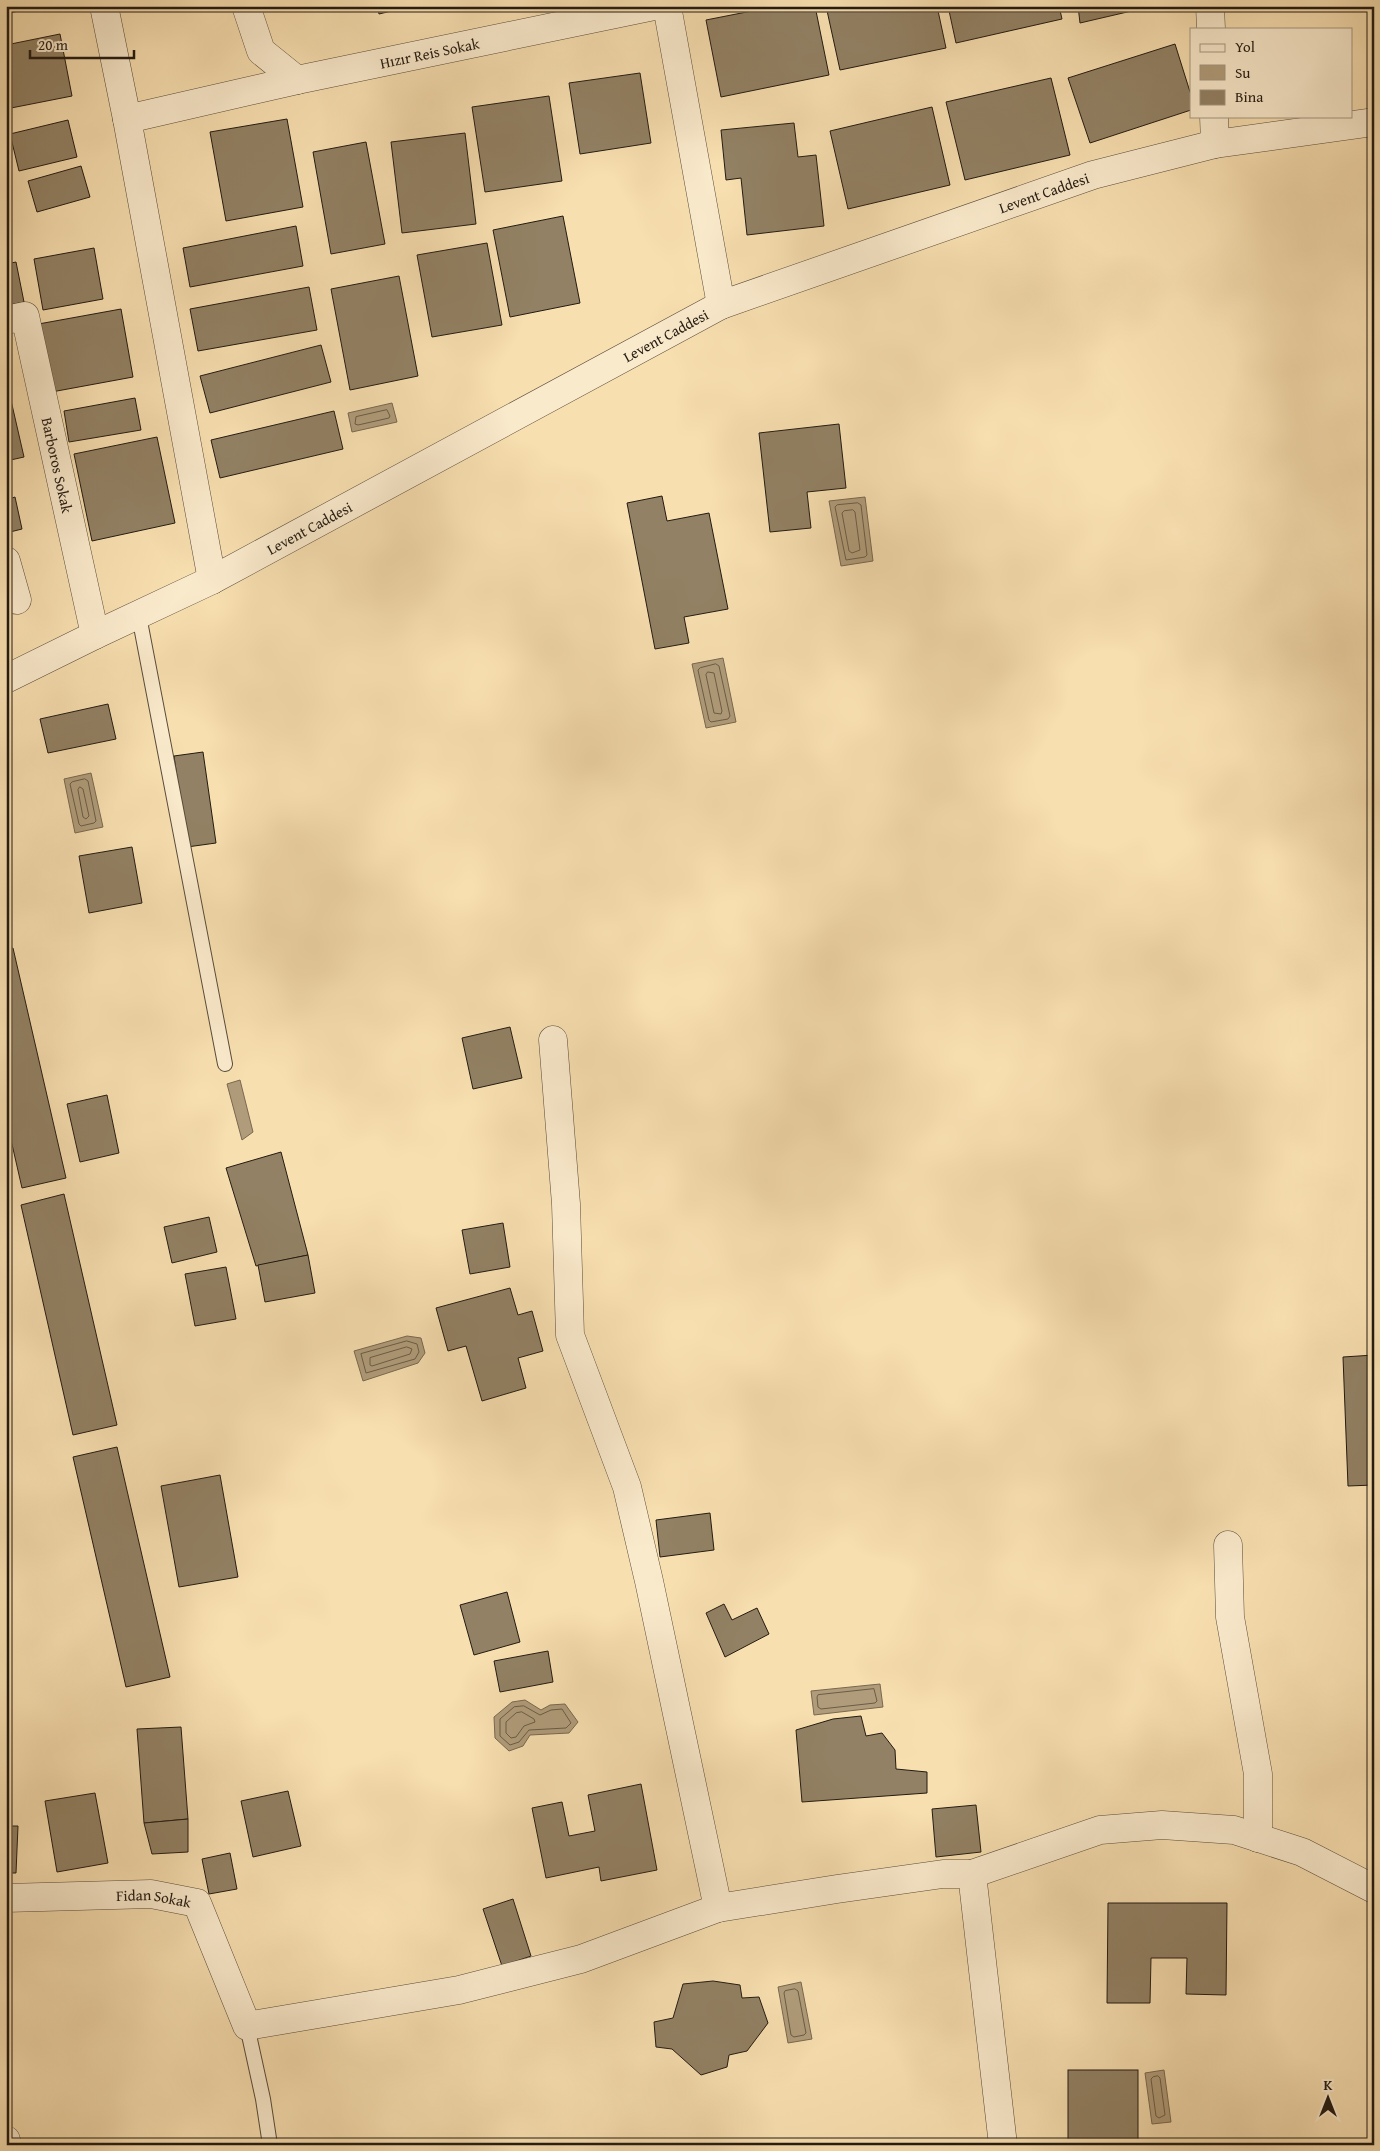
<svg xmlns="http://www.w3.org/2000/svg" width="1380" height="2151" font-family="'Gentium Book Plus',serif">
<style>
.water{fill:#b09c7a;stroke:#786850}
.lines{fill:none;stroke-linecap:round;stroke-linejoin:round}
.shore{stroke:#6a5c46;stroke-width:1}
.building{fill:#928164;stroke:#231b12}
.lane-casing{stroke:#584c3a;stroke-width:16}
.street-casing{stroke:#584c3a;stroke-width:29}
.lane{stroke:#faeacc;stroke-width:14}
.street{stroke:#faeacc;stroke-width:28}
.labels{text-anchor:middle;dominant-baseline:central;stroke-width:5;stroke-linejoin:round;paint-order:stroke}
.street-label{font-size:15px;fill:#231b12;stroke:#faeacc}
</style>
<rect width="100%" height="100%" fill="#f8dfb0"/>
<filter id="stains"><feTurbulence type="fractalNoise" baseFrequency=".004" numOctaves="4"/><feColorMatrix values="0 0 0 0 .2 0 0 0 0 .09 0 0 0 0 .02 0 0 0 .5 -.17"/></filter>
<radialGradient id="worn" r=".72"><stop offset=".6" stop-color="#630" stop-opacity="0"/><stop offset="1" stop-color="#630" stop-opacity=".3"/></radialGradient>
<g class="water">
<path d="M392,403L397,422L352,432L348,413Z"/>
<path d="M865,497L873,561L841,566L829,501Z"/>
<path d="M723,658L736,722L706,728L692,664Z"/>
<path d="M91,773L103,827L75,833L64,779Z"/>
<path d="M240,1080L253,1132L242,1140L227,1084Z"/>
<path d="M407,1336L421,1338L425,1353L418,1363L363,1381L354,1351Z"/>
<path d="M880,1684L883,1707L814,1715L811,1691Z"/>
<path d="M525,1700L541,1710L550,1705L565,1704L578,1722L569,1733L530,1735L523,1746L509,1751L495,1738L494,1717L512,1702Z"/>
<path d="M801,1982L812,2039L788,2043L778,1987Z"/>
<path d="M1164,2070L1171,2122L1152,2124L1145,2073Z"/>
</g>
<g class="lines">
<g class="shore">
<path d="M387,410L390,416L389,418L358,425L355,424L356,417Z"/>
<path d="M858,503L861,505L867,555L865,557L846,560L835,507L837,505Z"/>
<path d="M853,510L855,512L860,550L852,553L849,551L842,513L844,511Z"/>
<path d="M716,664L719,666L730,716L728,719L711,722L709,720L698,670L700,668Z"/>
<path d="M708,672L714,673L722,711L721,714L714,713L706,675Z"/>
<path d="M85,779L88,781L96,821L94,823L81,826L79,824L70,784L72,782Z"/>
<path d="M80,787L83,789L89,816L86,819L83,817L78,790Z"/>
<path d="M407,1341L417,1344L419,1352L415,1359L366,1373L361,1354Z"/>
<path d="M407,1347L412,1349L410,1354L372,1366L370,1365V1358Z"/>
<path d="M874,1689L877,1701L875,1703L821,1709L818,1707L817,1697L818,1695Z"/>
<path d="M524,1706L540,1715L551,1710L562,1709L571,1723L566,1728L529,1730L519,1742L510,1745L500,1736V1719L514,1707Z"/>
<path d="M522,1712L534,1719L535,1722L524,1726L516,1737L511,1738L506,1733V1722L516,1713Z"/>
<path d="M795,1989L798,1991L806,2033L804,2035L794,2037L791,2035L784,1993L785,1991Z"/>
<path d="M1158,2076L1160,2078L1165,2115L1159,2118L1156,2116L1151,2079L1153,2077Z"/>
</g>
</g>
<g class="building">
<path d="M6,6H39L6,14Z"/>
<path d="M377,6H412L379,14Z"/>
<path d="M777,6H815L829,75L721,97L706,20Z"/>
<path d="M826,6H937L946,48L840,70Z"/>
<path d="M948,6H1059L1062,19L956,43Z"/>
<path d="M1078,6H1153L1080,23Z"/>
<path d="M60,34L72,96L6,109V45Z"/>
<path d="M1175,44L1191,95V110L1090,143L1068,78Z"/>
<path d="M640,73L651,143L580,154L569,83Z"/>
<path d="M1051,78L1070,155L965,180L946,102Z"/>
<path d="M549,96L562,181L485,192L472,107Z"/>
<path d="M932,107L950,185L848,209L830,131Z"/>
<path d="M287,119L303,207L226,221L210,132Z"/>
<path d="M68,120L77,157L19,171L10,134Z"/>
<path d="M794,123L798,157L816,155L824,226L747,235L741,178L726,180L721,130Z"/>
<path d="M465,133L476,224L402,233L391,142Z"/>
<path d="M366,142L385,244L331,254L313,152Z"/>
<path d="M81,166L90,197L37,212L28,181Z"/>
<path d="M563,216L580,303L510,317L493,230Z"/>
<path d="M296,226L303,266L190,287L183,248Z"/>
<path d="M487,243L502,325L432,337L417,255Z"/>
<path d="M94,248L103,299L43,310L34,259Z"/>
<path d="M16,262L24,302L6,306V264Z"/>
<path d="M399,276L418,376L350,390L331,289Z"/>
<path d="M309,287L317,330L198,351L190,309Z"/>
<path d="M121,309L133,377L46,393L33,325Z"/>
<path d="M321,345L331,382L210,413L200,376Z"/>
<path d="M10,396L24,457L6,461V397Z"/>
<path d="M135,398L141,430L69,442L64,411Z"/>
<path d="M334,411L343,449L220,478L211,440Z"/>
<path d="M839,424L846,488L807,492L811,528L770,532L759,433Z"/>
<path d="M157,437L175,523L92,541L74,454Z"/>
<path d="M662,496L667,521L709,513L728,609L684,617L689,643L655,649L627,503Z"/>
<path d="M15,497L22,529L6,533V500Z"/>
<path d="M108,704L116,739L48,753L40,719Z"/>
<path d="M203,752L216,843L187,847L174,756Z"/>
<path d="M132,847L142,903L89,913L79,856Z"/>
<path d="M13,948L66,1178L22,1188L6,1118V949Z"/>
<path d="M510,1027L522,1078L473,1089L462,1038Z"/>
<path d="M107,1095L119,1153L80,1162L67,1104Z"/>
<path d="M281,1152L308,1255L256,1266L226,1168Z"/>
<path d="M64,1194L117,1425L73,1435L21,1205Z"/>
<path d="M209,1217L217,1252L172,1263L164,1227Z"/>
<path d="M503,1223L510,1267L470,1274L462,1230Z"/>
<path d="M308,1255L315,1293L265,1302L258,1265Z"/>
<path d="M226,1267L236,1319L195,1326L185,1274Z"/>
<path d="M510,1288L518,1315L532,1311L543,1351L518,1358L526,1388L482,1401L466,1346L448,1351L436,1308Z"/>
<path d="M1374,1355V1485L1348,1486L1343,1357Z"/>
<path d="M117,1447L170,1677L126,1687L73,1457Z"/>
<path d="M220,1475L238,1577L179,1587L161,1486Z"/>
<path d="M710,1513L714,1550L660,1557L656,1520Z"/>
<path d="M507,1592L520,1642L474,1655L460,1605Z"/>
<path d="M724,1604L732,1620L757,1608L769,1634L725,1657L706,1613Z"/>
<path d="M548,1651L553,1682L500,1692L494,1661Z"/>
<path d="M861,1716L866,1736L882,1733L895,1750L896,1769L927,1772V1793L802,1802L796,1730L833,1719Z"/>
<path d="M181,1727L188,1819L144,1823L137,1729Z"/>
<path d="M641,1784L657,1870L601,1881L599,1867L546,1878L532,1808L562,1802L569,1836L595,1831L588,1795Z"/>
<path d="M288,1791L301,1846L253,1857L241,1801Z"/>
<path d="M95,1793L108,1863L57,1872L45,1801Z"/>
<path d="M976,1805L981,1852L936,1857L932,1809Z"/>
<path d="M188,1819V1852L152,1854L144,1823Z"/>
<path d="M6,1826H18L16,1873H6Z"/>
<path d="M230,1853L237,1889L209,1894L202,1859Z"/>
<path d="M513,1899L531,1956L502,1966L483,1909Z"/>
<path d="M1108,1903H1227L1226,1995L1186,1994L1187,1958H1151L1150,2003H1107Z"/>
<path d="M713,1981L740,1985L742,1998L759,1997L768,2023L747,2051L729,2055L727,2067L701,2075L672,2049L656,2047L654,2022L673,2018L683,1984Z"/>
<rect x="1068" y="2070" width="70" height="75"/>
</g>
<g class="lines">
<g class="lane-casing">
<g id="lane">
<path d="M139,616L225,1064"/>
<path d="M247,2026L263,2099L270,2145"/>
</g>
</g>
<g class="street-casing">
<g id="street">
<path d="M104,6L127,119"/>
<path id="s1" d="M246,6L261,51L297,80L654,6"/>
<path d="M667,6L721,305"/>
<path d="M1210,6L1211,29"/>
<path d="M1214,116L1215,144"/>
<path id="s2" d="M6,320L25,316L95,635"/>
<path d="M6,561L17,600"/>
<path d="M212,580L127,119L297,80"/>
<path id="s3" d="M6,679L95,635L212,580L721,305L1093,175L1215,144L1374,122"/>
<path d="M553,1040L566,1204L570,1335L627,1487L649,1581L718,1908"/>
<path d="M1228,1545L1230,1617L1258,1774V1838"/>
<path d="M972,1874L1003,2145"/>
<path id="s4" d="M6,1898L151,1894L197,1903L247,2026L459,1990L581,1959L718,1908L837,1889L943,1874H972L1100,1830L1162,1825L1234,1830L1302,1852L1374,1889"/>
<path d="M6,2140L7,2145"/>
</g>
</g>
<use href="#lane" class="lane"/>
<use href="#street" class="street"/>
</g>
<g class="labels">
<g class="street-label">
<text stroke="none"><textPath href="#s1" startOffset="229">Hızır Reis Sokak</textPath></text>
<text stroke="none"><textPath href="#s3" startOffset="1149">Levent Caddesi</textPath></text>
<text stroke="none"><textPath href="#s3" startOffset="744">Levent Caddesi</textPath></text>
<text stroke="none"><textPath href="#s2" startOffset="172">Barboros Sokak</textPath></text>
<text stroke="none"><textPath href="#s3" startOffset="339">Levent Caddesi</textPath></text>
<text stroke="none"><textPath href="#s4" startOffset="148">Fidan Sokak</textPath></text>
</g>
</g>
<rect width="1380" height="2151" fill="none" stroke="#f8dfb0" stroke-width="25"/>
<rect x="8" y="8" width="1365" height="2136" fill="none" stroke="#231b12" stroke-width="2.5"/>
<rect x="12" y="12" width="1355" height="2126" fill="none" stroke="#231b12"/>
<rect x="1190" y="28" width="162" height="90" fill="#faeacc" stroke="#a49782"/>
<rect x="1200" y="44" width="25" height="8" fill="#faeacc" stroke="#a49782"/>
<text x="1235" y="52" font-size="15" fill="#231b12">Yol</text>
<rect x="1200" y="65" width="25" height="15" fill="#b09c7a" stroke="#a49782"/>
<text x="1235" y="78" font-size="15" fill="#231b12">Su</text>
<rect x="1200" y="90" width="25" height="15" fill="#928164" stroke="#a49782"/>
<text x="1235" y="102" font-size="15" fill="#231b12">Bina</text>
<g transform="translate(1328 2098)" stroke="#faeacc" stroke-width="4" paint-order="stroke">
<path d="M0-4L9 19L0 12L-9 19Z" fill="#231b12"/>
<text y="-8" font-size="14" font-weight="bold" text-anchor="middle" fill="#231b12">K</text>
</g>
<path d="M30 50v8h104v-8" fill="none" stroke="#231b12" stroke-width="2.5"/>
<text x="38" y="50" font-size="15" fill="#231b12" stroke="#faeacc" stroke-width="4" paint-order="stroke">20 m</text>
<rect width="100%" height="100%" filter="url(#stains)"/>
<rect width="100%" height="100%" fill="url(#worn)"/>
</svg>
